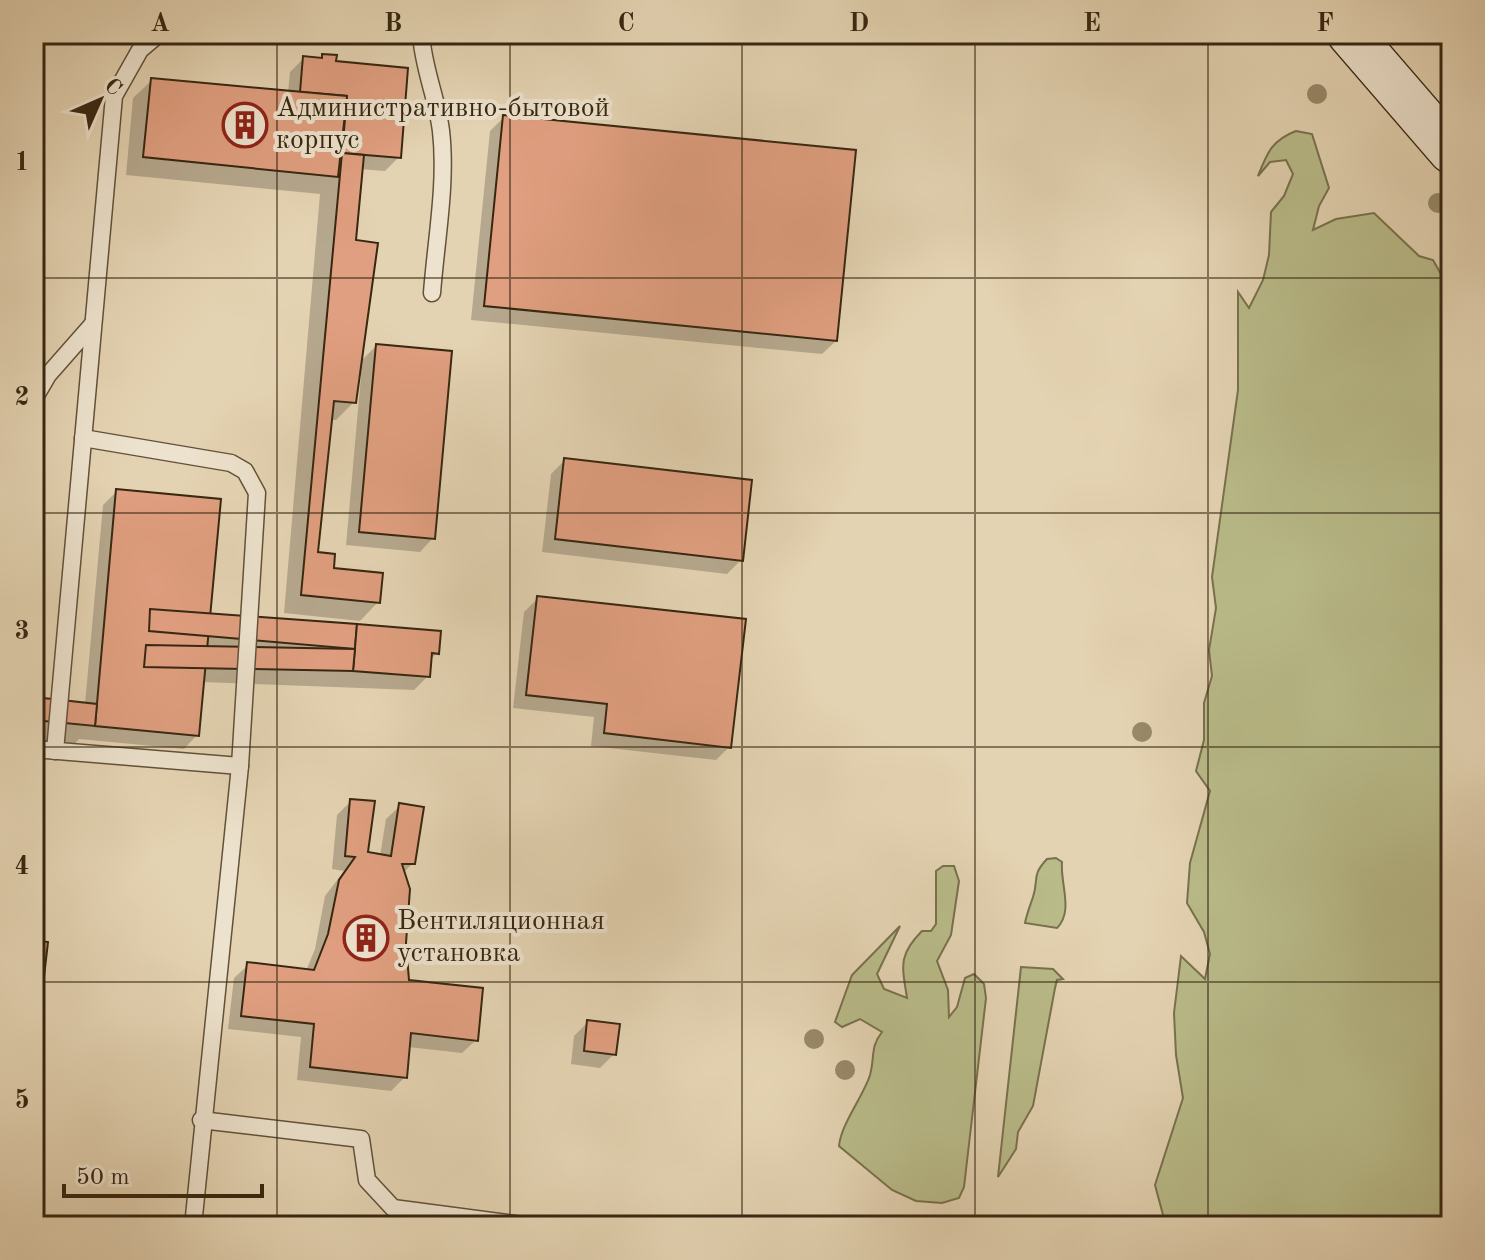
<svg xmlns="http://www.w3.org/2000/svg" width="1485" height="1260" font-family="'Old Standard TT',serif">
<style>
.green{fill:#b9bb89;stroke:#78714d;stroke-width:2}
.shadow{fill:#0003}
.building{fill:#e09f80;stroke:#372711;stroke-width:2}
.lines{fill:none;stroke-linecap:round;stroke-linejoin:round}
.lane-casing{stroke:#625239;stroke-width:19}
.secondary-casing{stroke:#372711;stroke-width:47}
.lane{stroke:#ede2cd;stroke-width:16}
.secondary{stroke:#ede2cd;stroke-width:44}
.tree{fill:#97896a}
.grid{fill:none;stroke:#372711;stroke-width:2;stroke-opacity:0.55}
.labels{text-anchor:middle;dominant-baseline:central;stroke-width:8;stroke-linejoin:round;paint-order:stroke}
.poi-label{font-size:28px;fill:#372711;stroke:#ede2cd;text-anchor:start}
.neatline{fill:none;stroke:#372711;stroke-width:3}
.grid-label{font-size:26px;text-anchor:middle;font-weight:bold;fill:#372711}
</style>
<rect width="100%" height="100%" fill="#e4d3b2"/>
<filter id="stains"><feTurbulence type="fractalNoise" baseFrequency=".0025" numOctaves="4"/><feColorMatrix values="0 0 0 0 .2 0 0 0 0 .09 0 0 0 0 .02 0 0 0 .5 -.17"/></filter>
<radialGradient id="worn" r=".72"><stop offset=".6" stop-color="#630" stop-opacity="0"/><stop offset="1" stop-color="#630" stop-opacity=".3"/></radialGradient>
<g class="green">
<path d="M1296,131L1312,134L1329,188L1319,206L1313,230L1336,219L1374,213L1419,256L1433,260L1441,274L1451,282V1226H1166L1155,1185L1183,1098L1176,1055L1174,1013L1181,956L1205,979L1210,954L1204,932L1187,903L1190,863L1210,791L1196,771L1204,740V703L1212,676L1209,650L1216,608L1212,577L1238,390V292L1249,308L1263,280L1269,255L1271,212L1284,196L1293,174L1286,160L1270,162L1258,176C1267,153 1272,140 1296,131Z"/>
<path d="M1056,858L1062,862C1060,884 1074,911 1057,928L1025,923C1027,913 1030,906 1033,897C1039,879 1031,876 1047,859Z"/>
<path d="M943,866H954L959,881L951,935L937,961L948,990L949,1017L957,1007L965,978L974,974L984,984L986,998L964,1187L959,1198L942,1203L916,1201L892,1190L839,1146C841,1124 864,1095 870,1075C875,1057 870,1047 882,1032L860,1019L842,1027L835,1022L852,975L900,926L877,974L884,989L907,998C902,966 898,955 922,931H931L936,924V871Z"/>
<path d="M1021,967L1053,969L1063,979L1057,980L1055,988L1033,1106L1018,1132L1016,1149L998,1177Z"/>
</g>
<g class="shadow">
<path d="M335,57L334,63L399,157L385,171L360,169L353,241L359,363L376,346L433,538L420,552L346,545L361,376L358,375L354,402L336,420H330L316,554L378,602L360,621L284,613L320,194L126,175L133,98L152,80L288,93L290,72L304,58Z"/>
<path d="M504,117L836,341L822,354L471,320L490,131Z"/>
<path d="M565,460L741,560L727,574L542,552L551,474Z"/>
<path d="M117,491L208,615L437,653L429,661L428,676L414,690L202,682L197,735L184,749L79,739L75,744L34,740V699L85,704L103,505Z"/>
<path d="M538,598L729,747L716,760L591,746L594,717L513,708L524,612Z"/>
<path d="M351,801L365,854L380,856L386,819L400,806L413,863L403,873L407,982L476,1040L462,1053L408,1047L405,1077L391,1091L297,1080L301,1037L228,1029L234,978L248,965L306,971L315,949L325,896L344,871L332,869L337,815Z"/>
<path d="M588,1022L614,1054L600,1068L571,1064L574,1036Z"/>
</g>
<g class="building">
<path d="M322,54L337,55L336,61L408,68L401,158L342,153L347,96L300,92L303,56L322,58Z"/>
<path d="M151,78L347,96L338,177L143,157Z"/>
<path d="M503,115L856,150L837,341L484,306Z"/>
<path d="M342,153L364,155L356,240L378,243L356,403L334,401L318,552L335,554L334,568L383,573L380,603L301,595Z"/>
<path d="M376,344L452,351L435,539L359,532Z"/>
<path d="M564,458L752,480L743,561L555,539Z"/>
<path d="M116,489L221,499L199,736L95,726Z"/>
<path d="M537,596L746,619L731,748L604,733L607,704L526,695Z"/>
<path d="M150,609L357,624L355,649L149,631Z"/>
<path d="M357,624L441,631L439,654L432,653L430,677L353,671Z"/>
<path d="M146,645L355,649L353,671L144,667Z"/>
<path d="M34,697L97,704L95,726L34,720Z"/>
<path d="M350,799L375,801L368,852L391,856L399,803L424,807L415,864H402L410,889L406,943L409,980L483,988L478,1041L411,1033L407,1078L310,1067L314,1024L241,1016L247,962L314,970L328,934L339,880L355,857L345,856Z"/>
<path d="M34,940L48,942L34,1063Z"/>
<path d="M587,1020L620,1024L616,1055L584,1051Z"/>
</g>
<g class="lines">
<g class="lane-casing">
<g id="lane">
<path d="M421,34C423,68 437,98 441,131C447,183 436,240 432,293"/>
<path d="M34,399L48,375L92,325"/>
<path d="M83,438L231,463L245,471L257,493L240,766L193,1226"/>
<path d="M34,749L240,766"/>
<path d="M55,751L114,96L140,50L159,34"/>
<path d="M201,1120L361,1139L367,1180L393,1208L530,1226"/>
</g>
</g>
<g class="secondary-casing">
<path id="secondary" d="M1350,34L1451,151"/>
</g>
<use href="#lane" class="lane"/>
<use href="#secondary" class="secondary"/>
</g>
<g class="tree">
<circle cx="1317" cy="94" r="10"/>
<circle cx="1438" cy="203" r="10"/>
<circle cx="1142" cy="732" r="10"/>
<circle cx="814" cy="1039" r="10"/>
<circle cx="845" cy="1070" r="10"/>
</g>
<path class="grid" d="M277,34V1226M510,34V1226M742,34V1226M975,34V1226M1208,34V1226M34,278H1451M34,513H1451M34,747H1451M34,982H1451"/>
<defs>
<g id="building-ring" transform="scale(2.3)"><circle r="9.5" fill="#ede2cd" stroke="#8f2418" stroke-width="1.5"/><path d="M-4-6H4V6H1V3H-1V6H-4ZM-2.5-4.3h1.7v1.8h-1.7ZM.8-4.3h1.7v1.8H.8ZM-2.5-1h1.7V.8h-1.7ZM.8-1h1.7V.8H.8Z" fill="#8f2418"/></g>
</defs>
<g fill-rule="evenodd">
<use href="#building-ring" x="245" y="125"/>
<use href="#building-ring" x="366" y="938"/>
</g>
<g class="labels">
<g class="poi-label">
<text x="276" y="109">Административно-бытовой<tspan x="276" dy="32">корпус</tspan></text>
<text x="397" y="922">Вентиляционная<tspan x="397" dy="32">установка</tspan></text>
</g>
</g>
<rect width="1485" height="1260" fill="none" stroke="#e4d3b2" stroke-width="88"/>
<g transform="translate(100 100) rotate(45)" stroke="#ede2cd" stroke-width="6" paint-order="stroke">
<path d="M0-6L14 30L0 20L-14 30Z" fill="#372711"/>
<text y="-12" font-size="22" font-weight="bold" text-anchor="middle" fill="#372711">С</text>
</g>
<path d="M64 1184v12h198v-12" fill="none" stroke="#372711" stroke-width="4"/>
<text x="76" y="1184" font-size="24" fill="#372711" stroke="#ede2cd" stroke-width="6" paint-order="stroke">50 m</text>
<rect x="44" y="44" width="1397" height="1172" class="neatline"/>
<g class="grid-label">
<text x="160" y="31">A</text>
<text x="393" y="31">B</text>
<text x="626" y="31">C</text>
<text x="859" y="31">D</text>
<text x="1092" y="31">E</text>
<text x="1325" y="31">F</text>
<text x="22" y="170">1</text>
<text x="22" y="405">2</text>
<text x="22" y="639">3</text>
<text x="22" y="874">4</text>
<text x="22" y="1108">5</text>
</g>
<rect width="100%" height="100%" filter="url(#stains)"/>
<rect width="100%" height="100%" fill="url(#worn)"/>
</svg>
